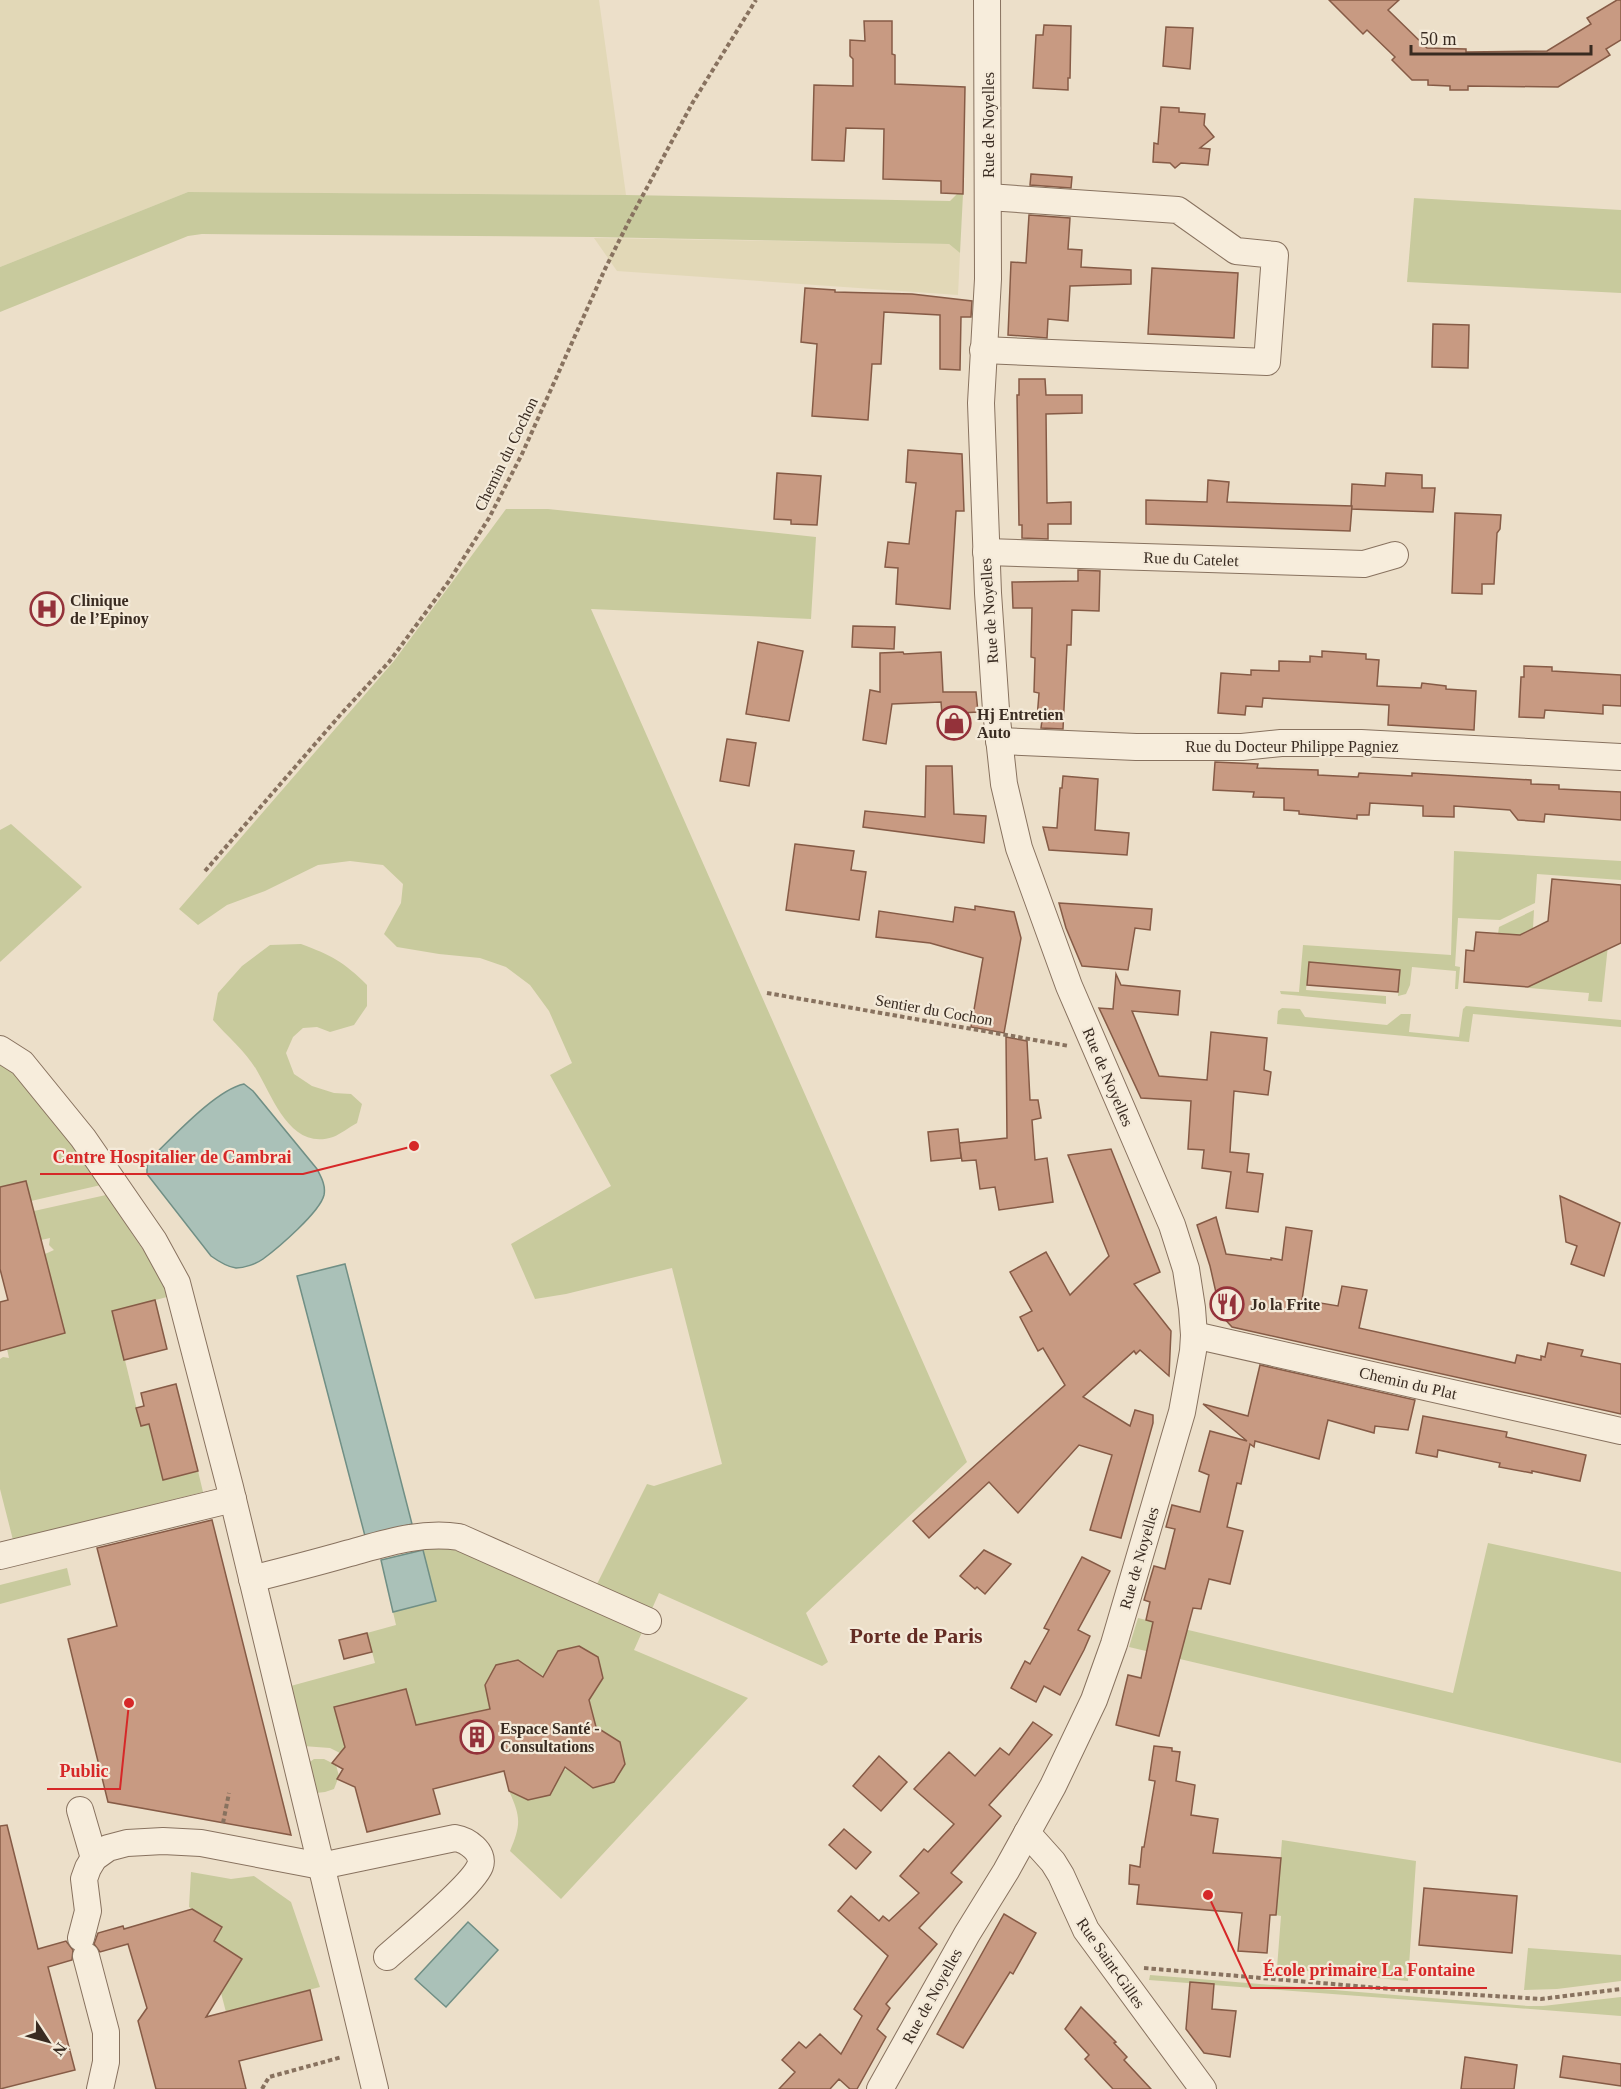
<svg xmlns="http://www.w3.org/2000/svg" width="1621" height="2089" font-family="Georgia,serif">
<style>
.farmland{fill:#e2d8b7}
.green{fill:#c8ca9d}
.water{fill:#aac1b8;stroke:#708f85;stroke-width:1.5}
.building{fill:#c89a82;stroke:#865b46;stroke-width:1.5}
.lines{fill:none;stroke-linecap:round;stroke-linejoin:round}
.minor-casing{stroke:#88725f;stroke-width:28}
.path{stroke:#88725f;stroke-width:4;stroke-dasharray:4.5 3;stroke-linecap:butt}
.minor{stroke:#f7eddc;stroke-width:26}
.labels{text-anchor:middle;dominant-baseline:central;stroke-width:4.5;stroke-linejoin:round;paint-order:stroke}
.street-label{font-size:16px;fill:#392b21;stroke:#f4ead9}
.poi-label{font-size:16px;font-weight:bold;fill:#392b21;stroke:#f4ead9;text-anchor:start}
.district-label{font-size:22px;font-weight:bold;fill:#642c23;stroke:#f4ead9}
.leader{fill:none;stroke:#d62828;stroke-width:2}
.callout-dot{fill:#d62828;stroke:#f4ead9;stroke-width:2}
.callout-label{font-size:18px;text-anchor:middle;font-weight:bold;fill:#d62828;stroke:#f4ead9;stroke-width:4.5;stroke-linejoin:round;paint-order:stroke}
</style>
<rect width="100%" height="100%" fill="#ecdfc9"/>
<g class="farmland">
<path d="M0,0H599L626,195L188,192L0,267Z"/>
<path d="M594,238L949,244L960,253L958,295L617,271Z"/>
</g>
<g class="green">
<path d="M188,192L626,195L950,201L957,194H963L960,253L949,244L594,237L202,234L188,236L0,312V267Z"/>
<path d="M1414,198L1621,210V293L1407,282Z"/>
<path d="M506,509H548L816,537L811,619L591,609L967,1462L806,1613L828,1662L822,1666L659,1593L651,1611L596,1586L647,1484L654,1486L722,1464L672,1268L566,1294L535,1299L511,1244L611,1186L550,1075L572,1063L549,1011L530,985L506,967L480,958L439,954L397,947L384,934L401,903L403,884L383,865L350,861L318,865L265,891L227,905L198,925L179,909L394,661Z"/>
<path d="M11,824L82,887L0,962V830Z"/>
<path d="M1454,851L1621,861V880L1537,874L1535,903L1500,920L1458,918L1455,966L1460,967L1458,989H1455L1456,971L1412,967L1410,985L1406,994L1398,996L1400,970L1309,962L1306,990L1386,996V1004L1281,994L1280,991L1299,992L1303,945L1451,955Z"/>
<path d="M1534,910L1533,928L1520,935L1498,934L1499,927Z"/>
<path d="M1609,936L1602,1002L1588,1001L1589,993L1529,988L1531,970Z"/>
<path d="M301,944C331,955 344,962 367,985V1006L354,1025L330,1032L317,1027L303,1028L293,1037L286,1053L294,1074L312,1086L334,1093L351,1094L362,1104L357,1123C349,1127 341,1134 333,1137C290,1151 273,1097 256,1069C245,1051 227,1036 213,1020L218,993L242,966L270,945Z"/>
<path d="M1466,1006L1621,1020V1027L1473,1014L1469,1042L1277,1024L1278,1011L1282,1008L1300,1009L1305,1017L1387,1025L1401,1014H1411L1409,1032L1459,1037L1463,1009Z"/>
<path d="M0,1062C37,1087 75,1148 101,1185L31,1201L26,1181L0,1187Z"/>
<path d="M106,1195L160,1275L167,1297L113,1311L141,1426L149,1424L163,1480L198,1471L203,1492L13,1540L0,1489V1359L3,1357L9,1358L7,1349L45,1254L54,1250L49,1245L50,1238L41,1240L34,1211Z"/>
<path d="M1488,1543L1621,1572V1763L1129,1647L1138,1618L1453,1693Z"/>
<path d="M437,1546L466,1553L643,1630L634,1650L748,1698L561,1899L510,1851C521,1825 521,1817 509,1791L528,1800L549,1795L560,1771L571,1768L572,1772L593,1788L614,1782L625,1764L620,1742L602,1731L597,1732L588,1696L592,1695L603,1678L597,1657L579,1646L558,1651L547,1670L548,1674L537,1677L536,1672L518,1660L496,1665L485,1685L489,1705L503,1721L416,1725L406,1689L335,1707L348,1757L330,1748L303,1746L287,1687L375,1663L367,1633L396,1625L393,1612L436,1601L423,1550Z"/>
<path d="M67,1568L71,1585L0,1604V1585Z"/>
<path d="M314,1759H324L336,1765L339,1776L334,1789L325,1792L316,1793L307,1764Z"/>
<path d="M1282,1840L1416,1861L1408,1981L1277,1968L1281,1916L1276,1915Z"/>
<path d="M191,1872L231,1879L254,1876L291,1902L320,1987L226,2012L221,1993L242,1959L214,1941L222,1927L189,1907Z"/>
<path d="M1528,1948L1621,1955V1981L1557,1989L1524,1990Z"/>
<path d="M1150,1975L1528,2006H1543L1621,1997V2016L1149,1980Z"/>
</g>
<g class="water">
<path d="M244,1084L253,1091L317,1169C321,1177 326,1185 324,1195C320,1212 278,1248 263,1259C256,1264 244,1268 236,1268C227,1267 218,1261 211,1256L147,1174V1164L153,1156C175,1135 216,1090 244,1084Z"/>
<path d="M345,1264L412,1524L365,1536L297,1276Z"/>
<path d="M423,1550L436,1601L393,1612L381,1560Z"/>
<path d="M468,1922L498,1950L446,2007L415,1979Z"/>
</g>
<g class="building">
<path d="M1329,0H1399L1388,10L1427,48L1466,49V52L1547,51L1591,24L1587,18L1617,0H1621V40L1606,49L1610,55L1558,87L1468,86V90H1450V86L1428,85V80H1412L1392,60L1395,57L1367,30L1363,34Z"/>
<path d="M864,21H892V54L895,55V84L965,87L963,194L941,193V181L883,179L884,129L846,128L844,161L812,160L814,85L853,86V59L850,56V40L865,41Z"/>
<path d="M1044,25L1071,26L1070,78H1068V90L1033,88L1036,35H1043Z"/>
<path d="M1166,27L1193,28L1190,69L1163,66Z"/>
<path d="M1161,107L1179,108V112L1205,114L1204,125L1214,137L1200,148L1210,149L1208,165L1181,163L1175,168L1170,163L1153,162L1154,143L1158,144Z"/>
<path d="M1031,174L1072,177L1071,188L1030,185Z"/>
<path d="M1029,215L1070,218L1068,249L1082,250L1081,267L1131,270V284L1070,286L1068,321L1048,319L1047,338L1008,335L1011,262L1026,263Z"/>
<path d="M1152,268L1238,273L1234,338L1148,334Z"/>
<path d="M805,288L835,290V292L912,294L972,301L971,317H961L960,370L940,369V315L884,312L881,364H872L868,420L812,416L817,344L801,342Z"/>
<path d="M1433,324L1469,325L1468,368L1432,367Z"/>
<path d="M1019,379H1045L1046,395H1082V413L1046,414L1047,503L1071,502V524H1048V539L1022,538V525H1019L1017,395H1019Z"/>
<path d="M908,450L962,454L964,511H956L950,609L896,604L898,568L885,567L888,542L909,544L916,483L906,482Z"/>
<path d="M777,473L821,476L817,525L791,524V520L774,519Z"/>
<path d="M1386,473L1422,475V488H1435L1433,512L1351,509L1352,484L1385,486Z"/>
<path d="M1208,480L1229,482L1227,502L1352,506L1350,531L1146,524V500L1207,502Z"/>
<path d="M1455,513L1501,515L1500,529L1497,533L1494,584H1482V594L1452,593Z"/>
<path d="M1078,570L1100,571L1099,611L1072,610L1071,645H1067L1063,729L1041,728L1042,720L1037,719L1039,693L1034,692L1035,658L1031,657L1032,608H1013L1012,582L1078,581Z"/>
<path d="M853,626L895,627L894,649L852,647Z"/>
<path d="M758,642L803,651L789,721L746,714Z"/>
<path d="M1322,651L1366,654V659L1379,660L1377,686L1421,688L1422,683L1446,686V689L1476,691L1474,730L1388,725L1389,705L1263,698L1262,707L1246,706L1245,715L1218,713L1221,673L1251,675V670L1279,671V661L1310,662V656L1322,657Z"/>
<path d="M903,652L904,654L941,652L943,692H976L978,712L942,714L941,702L892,704L886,744L863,740L870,690L880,692V653Z"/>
<path d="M1524,666L1552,667V671L1621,675V706L1603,705V714L1545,710L1544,718L1519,717L1521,677H1524Z"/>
<path d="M727,739L756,743L749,786L720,781Z"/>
<path d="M1215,762L1258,764L1257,768L1318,770V775L1358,777L1359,773L1412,776V773L1531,780V784L1559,785V789L1621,792V820L1545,814L1544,822L1518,820L1510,810L1454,806V817L1423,816V806L1370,803L1369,815H1357V819L1299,814V811L1284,810V798L1253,797L1254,792L1213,790Z"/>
<path d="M926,766H952L954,814L986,816L984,843L863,827L865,811L925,817Z"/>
<path d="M1063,776L1098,779L1095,830L1129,833L1127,855L1049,850L1043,827L1057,828L1060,788H1062Z"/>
<path d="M795,844L854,851L851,870L866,872L859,920L786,910Z"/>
<path d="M1552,879L1621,885V943L1528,987L1464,982L1466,950L1474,951L1476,932L1520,935L1548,921Z"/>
<path d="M1059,903L1152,909L1150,930L1135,928L1128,970L1082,966L1066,928Z"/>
<path d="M975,906L1014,912L1021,938L1004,1033L971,1027L983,958L930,943L876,937L879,911L953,922L955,907L975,910Z"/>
<path d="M1309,962L1400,970L1398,992L1307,985Z"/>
<path d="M1116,974L1121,985L1180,991L1178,1015L1132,1011L1159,1076L1207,1080L1211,1032L1267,1038L1264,1070L1271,1072L1268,1095L1234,1091L1230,1152L1249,1154L1247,1172L1263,1174L1258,1212L1226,1208L1231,1172L1202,1168L1204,1150L1188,1149L1191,1101L1141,1098L1099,1008L1113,1009Z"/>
<path d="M1006,1037L1027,1041L1030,1100H1038L1041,1118L1032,1120L1035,1160L1047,1158L1053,1202L999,1210L995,1187L980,1189L976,1160L962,1161L959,1143L1007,1138Z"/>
<path d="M958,1129L961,1158L931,1161L928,1132Z"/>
<path d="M1111,1149L1160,1272L1134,1284L1171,1331L1169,1376L1140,1350L1136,1354L1134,1351L1083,1397L1130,1426L1135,1410L1153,1415V1423L1121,1538L1090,1530L1112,1455L1079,1445L1018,1513L989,1482L929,1538L913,1521L1065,1385L1043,1348L1038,1351L1020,1317L1032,1311L1010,1272L1046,1252L1070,1295L1109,1256L1068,1155Z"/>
<path d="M26,1181L65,1333L0,1351V1302L8,1300L0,1269V1187Z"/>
<path d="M1560,1196L1620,1223L1604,1276L1571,1264L1577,1246L1566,1242Z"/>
<path d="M1216,1217L1226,1254L1271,1260V1258L1282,1260L1286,1227L1312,1231L1302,1300L1338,1306L1342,1286L1367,1290L1359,1328L1515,1363L1517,1355L1541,1360V1356L1545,1357L1548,1343L1583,1350L1581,1356L1621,1364V1414L1232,1327L1221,1315L1210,1266L1197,1225Z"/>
<path d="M155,1300L167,1349L124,1360L112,1311Z"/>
<path d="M1260,1365L1415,1400L1408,1430L1375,1426L1374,1433L1328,1420L1319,1459L1255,1441L1254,1447L1250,1444L1241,1484L1237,1483L1227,1527L1243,1531L1230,1584L1209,1579L1201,1609L1193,1608L1159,1736L1116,1725L1128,1675L1141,1678L1153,1622L1146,1620L1150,1602L1144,1600L1154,1566L1165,1569L1175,1529L1166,1527L1172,1505L1200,1512L1209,1475L1199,1471L1210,1431L1247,1441L1203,1404L1248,1416Z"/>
<path d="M176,1384L198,1471L163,1480L149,1424L141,1426L136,1408L144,1406L141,1393Z"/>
<path d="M1423,1416L1507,1432L1506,1437L1586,1455L1580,1481L1532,1471V1473L1499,1467L1500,1463L1438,1450L1437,1457L1416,1453Z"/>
<path d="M212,1520L291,1835L108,1802L75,1668L68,1639L117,1626L97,1548Z"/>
<path d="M984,1550L1011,1564L985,1594L977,1587L975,1589L960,1576Z"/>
<path d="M1082,1557L1110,1571L1078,1630L1090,1636L1084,1650L1060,1695L1044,1686L1036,1702L1011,1688L1025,1661L1030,1664L1049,1630L1044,1628Z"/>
<path d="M367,1633L372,1652L344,1659L339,1640Z"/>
<path d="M579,1646L598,1657L603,1678L589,1700L596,1727L620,1742L625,1764L614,1782L593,1788L565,1767L550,1795L528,1800L509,1791L504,1771L433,1789L440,1814L367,1832L355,1787L337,1779L343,1769L332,1763L345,1747L334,1707L406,1689L416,1725L490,1709L485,1685L496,1665L518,1660L543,1677L558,1651Z"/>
<path d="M1033,1722L1052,1735L989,1805L1001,1816L951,1873L962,1882L919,1928L937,1944L886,2004L890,2008L877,2029L886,2037L857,2089H850L839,2079L830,2089H779L795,2072L782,2060L799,2042L806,2048L820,2034L841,2054L862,2016L854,2009L888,1956L838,1911L851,1896L879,1921L883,1916L889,1921L919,1893L900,1876L924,1849L928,1852L954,1824L914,1789L949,1752L975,1776L1000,1748L1009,1755Z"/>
<path d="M1154,1746L1172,1748V1751L1180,1752L1176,1781L1195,1785L1191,1815L1218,1819L1213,1853L1281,1858L1276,1915H1270L1267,1953L1238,1951L1242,1913L1137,1904L1139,1885L1129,1884L1130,1865L1140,1867L1142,1847H1144L1155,1781L1149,1780Z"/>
<path d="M879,1756L907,1782L881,1811L853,1786Z"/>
<path d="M7,1825L38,1949L66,1941L73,1950L72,1960L48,1967L75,2070L0,2089V1826Z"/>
<path d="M844,1829L871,1852L856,1869L829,1845Z"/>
<path d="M1424,1888L1517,1896L1512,1953L1419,1945Z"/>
<path d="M192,1909L222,1927L214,1941L242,1959L206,2017L310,1990L322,2040L239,2061L246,2089H156L138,2021L147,2008L128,1944L100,1952L94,1944L98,1933L123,1926L124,1929Z"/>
<path d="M1004,1914L1036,1933L1013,1974L1010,1972L963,2048L937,2034Z"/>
<path d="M1190,1982L1214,1984L1212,2009L1236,2011L1230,2057L1204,2053L1186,2029Z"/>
<path d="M1081,2007L1116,2042L1114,2043L1127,2057L1124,2060L1151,2089H1113L1085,2059L1089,2055L1065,2029Z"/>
<path d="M1563,2056L1621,2064V2086L1560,2077Z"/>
<path d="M1465,2057L1517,2065L1514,2089H1461Z"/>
</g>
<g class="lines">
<g class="minor-casing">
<g id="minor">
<path d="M983,350L1267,362L1275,255L1236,251L1178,210L988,197"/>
<path d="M986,552L1364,564L1395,555"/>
<path d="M999,741L1136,747H1242L1281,743H1361L1621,757"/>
<path d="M0,1049L22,1063L83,1138L154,1241L177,1283L230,1487L375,2089"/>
<path d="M1194,1335L1621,1431"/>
<path d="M0,1556L233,1499"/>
<path d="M252,1579C283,1571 315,1563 346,1554C383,1544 420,1531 459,1537L648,1621"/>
<path d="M80,1810L94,1858"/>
<path d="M1027,1833L1053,1862L1061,1875L1086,1930L1203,2089"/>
<path d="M81,1938L88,1911L84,1879L88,1868L94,1858L108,1848L127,1843L163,1841L201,1843L321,1866L455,1838C467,1840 485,1852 480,1866C472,1886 406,1940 387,1957"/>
<path d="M86,1956L106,2032V2062L100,2089"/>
<path d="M880,2089L967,1934L1006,1871L1053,1786L1094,1700L1114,1644L1182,1412L1193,1351L1194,1335L1192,1308L1186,1269L1172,1225L1069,986L1019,848L1004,784L996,710L988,593L981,403L988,279L987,0"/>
</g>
</g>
<g class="path">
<path d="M205,871L341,714L389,662L449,581L489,518L522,454L605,269L629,221L693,102L756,0"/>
<path d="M767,993L1069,1046"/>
<path d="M223,1823L229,1793"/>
<path d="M1144,1968L1415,1991L1541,1999L1621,1989"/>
<path d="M262,2089L269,2077L342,2057"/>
</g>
<use href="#minor" class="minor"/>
</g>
<defs>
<g id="hospital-ring" transform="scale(1.725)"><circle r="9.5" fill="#f4ead9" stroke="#94323a" stroke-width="1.5"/><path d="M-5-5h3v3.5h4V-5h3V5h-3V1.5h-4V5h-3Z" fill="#94323a"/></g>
<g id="shop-ring" transform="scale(1.725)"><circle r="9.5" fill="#f4ead9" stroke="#94323a" stroke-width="1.5"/><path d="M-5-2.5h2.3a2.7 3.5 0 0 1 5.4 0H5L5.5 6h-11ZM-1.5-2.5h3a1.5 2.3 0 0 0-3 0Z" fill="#94323a"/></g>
<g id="restaurant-ring" transform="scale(1.725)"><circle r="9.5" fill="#f4ead9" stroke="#94323a" stroke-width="1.5"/><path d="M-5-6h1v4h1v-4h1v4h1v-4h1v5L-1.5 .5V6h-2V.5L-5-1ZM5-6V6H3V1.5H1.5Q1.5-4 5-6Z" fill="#94323a"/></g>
<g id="building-ring" transform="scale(1.725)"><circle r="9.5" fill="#f4ead9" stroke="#94323a" stroke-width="1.5"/><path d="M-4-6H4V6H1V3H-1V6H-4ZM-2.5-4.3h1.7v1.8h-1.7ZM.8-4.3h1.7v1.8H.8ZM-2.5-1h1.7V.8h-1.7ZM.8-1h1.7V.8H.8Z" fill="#94323a"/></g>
</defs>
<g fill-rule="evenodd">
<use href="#hospital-ring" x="47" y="609"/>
<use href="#shop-ring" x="954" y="723"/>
<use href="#restaurant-ring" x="1227" y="1304"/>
<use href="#building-ring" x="477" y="1737"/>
</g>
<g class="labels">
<g class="street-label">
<text transform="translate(988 125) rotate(-90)">Rue de Noyelles</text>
<text transform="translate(506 454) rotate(-64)">Chemin du Cochon</text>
<text transform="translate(1191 559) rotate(2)">Rue du Catelet</text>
<text transform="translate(989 611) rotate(-94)">Rue de Noyelles</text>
<text x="1292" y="746">Rue du Docteur Philippe Pagniez</text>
<text transform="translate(934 1010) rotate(10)">Sentier du Cochon</text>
<text transform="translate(1108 1077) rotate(67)">Rue de Noyelles</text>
<text transform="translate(1408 1383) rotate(13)">Chemin du Plat</text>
<text transform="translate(1139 1558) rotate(-74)">Rue de Noyelles</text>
<text transform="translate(1111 1963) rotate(55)">Rue Saint-Gilles</text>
<text transform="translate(932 1996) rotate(-61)">Rue de Noyelles</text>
</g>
<g class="poi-label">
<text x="70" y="600">Clinique<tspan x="70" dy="18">de l’Epinoy</tspan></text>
<text x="977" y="714">Hj Entretien<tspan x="977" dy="18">Auto</tspan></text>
<text x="1250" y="1304">Jo la Frite</text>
<text x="500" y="1728">Espace Santé -<tspan x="500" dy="18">Consultations</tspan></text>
</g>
<g class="district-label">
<text x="916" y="1635">Porte de Paris</text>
</g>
</g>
<path class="leader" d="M414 1146L303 1174H40M129 1703L120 1789H47M1208 1895L1251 1988H1487"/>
<g class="callout-dot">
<circle cx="414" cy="1146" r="6"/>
<circle cx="129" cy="1703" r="6"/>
<circle cx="1208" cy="1895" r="6"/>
</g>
<g class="callout-label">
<text x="172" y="1163">Centre Hospitalier de Cambrai</text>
<text x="84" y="1777">Public</text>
<text x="1369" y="1976">École primaire La Fontaine</text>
</g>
<g transform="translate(48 2041) rotate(126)" stroke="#f4ead9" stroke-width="4.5" paint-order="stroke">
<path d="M0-4.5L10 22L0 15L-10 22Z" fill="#392b21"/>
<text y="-9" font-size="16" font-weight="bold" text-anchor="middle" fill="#392b21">N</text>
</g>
<path d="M1411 45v9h180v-9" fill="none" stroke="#392b21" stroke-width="3"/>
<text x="1420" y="45" font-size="18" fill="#392b21" stroke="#f4ead9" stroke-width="4.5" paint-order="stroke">50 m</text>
</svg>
